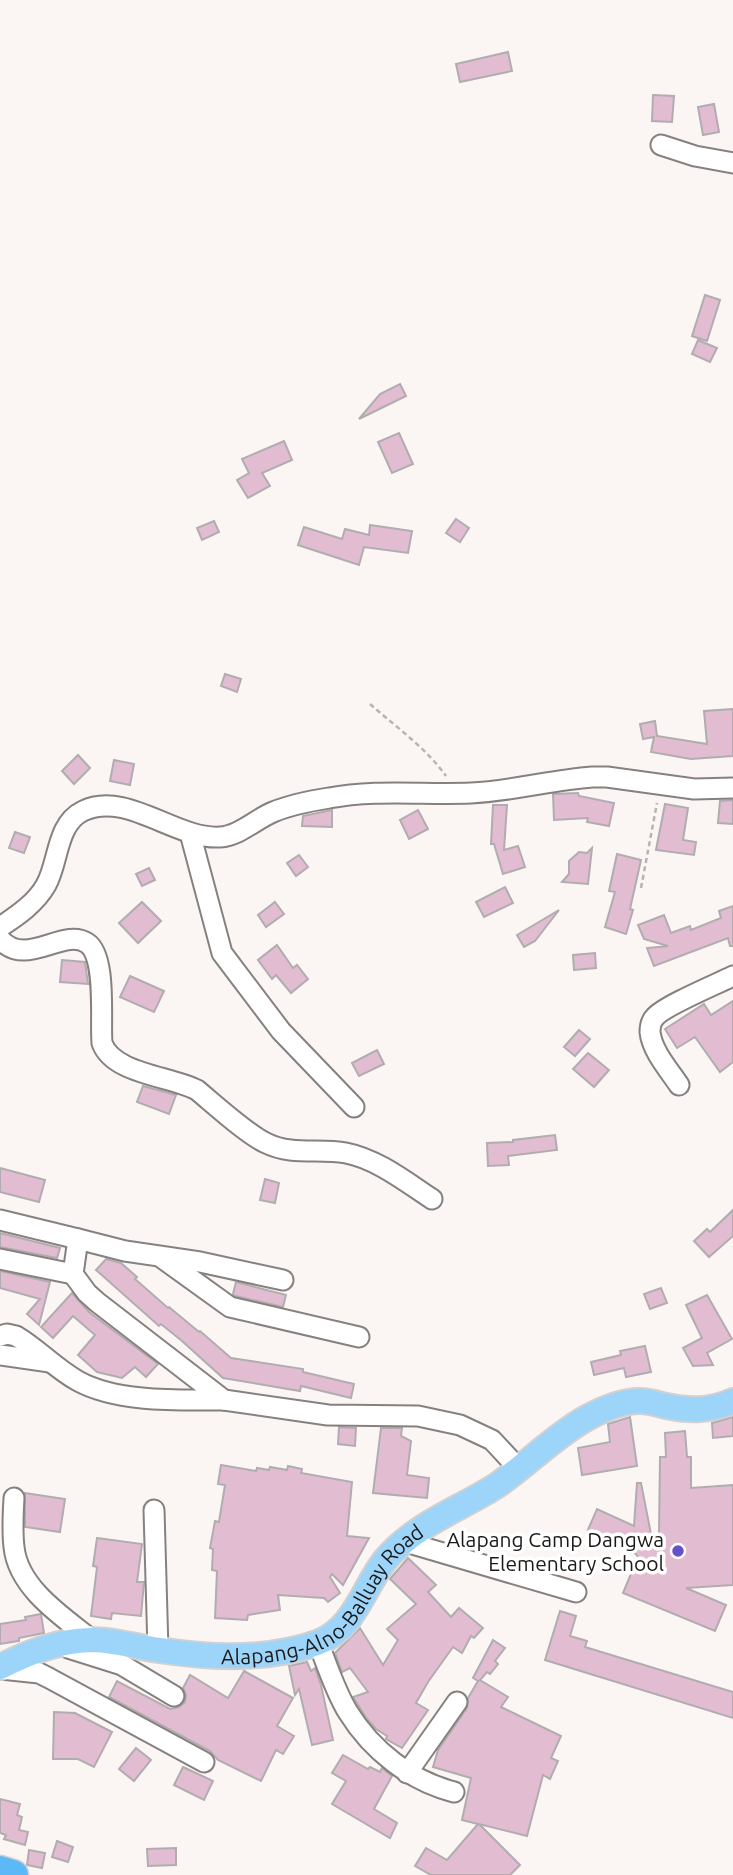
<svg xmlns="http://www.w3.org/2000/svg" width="733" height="1875" font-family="Ubuntu,sans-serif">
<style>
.building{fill:#e2bdd1;stroke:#b1acaf;stroke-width:2}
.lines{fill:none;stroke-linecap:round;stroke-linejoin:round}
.minor-casing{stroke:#86817f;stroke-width:23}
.major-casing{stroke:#d1d1d1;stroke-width:28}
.highway-casing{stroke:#d1d1d1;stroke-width:33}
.path{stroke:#b7b3b1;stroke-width:2.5;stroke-dasharray:5 3.5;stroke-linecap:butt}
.minor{stroke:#fff;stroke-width:19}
.major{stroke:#9dd4fa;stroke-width:24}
.highway{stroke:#5cb8f6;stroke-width:30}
.poi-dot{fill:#6751ca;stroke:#fff;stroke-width:2.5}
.labels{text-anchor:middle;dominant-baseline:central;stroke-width:7;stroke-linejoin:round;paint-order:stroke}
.poi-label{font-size:21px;fill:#1a1918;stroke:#fff;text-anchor:end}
.street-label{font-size:21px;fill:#1a1918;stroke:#fff}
</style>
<rect width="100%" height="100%" fill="#fbf6f4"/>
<g class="building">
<path d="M508,52L512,71L460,82L456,64Z"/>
<path d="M653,95L674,96L672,122L652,121Z"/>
<path d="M714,104L719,132L703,135L698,107Z"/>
<path d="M705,295L720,300L707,341L692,336Z"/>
<path d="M698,340L717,348L710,362L692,354Z"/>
<path d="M400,384L406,396L359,419L380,394Z"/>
<path d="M399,433L413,464L392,473L378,442Z"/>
<path d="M284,441L292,460L262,473L270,486L248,498L237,480L249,473L242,459Z"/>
<path d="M456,519L469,528L460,542L446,533Z"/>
<path d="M214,521L219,532L202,540L197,528Z"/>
<path d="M370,525L412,531L408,553L364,547L359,565L298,545L304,527L342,539L345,529L369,535Z"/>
<path d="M225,674L241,679L237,692L221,686Z"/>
<path d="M733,709V756L691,759L651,752L654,737L643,739L640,724L655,721L657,736L707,744L704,711Z"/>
<path d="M78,755L90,768L74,784L62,771Z"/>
<path d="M114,760L134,764L130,785L110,781Z"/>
<path d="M578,793L579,796L614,803L609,826L587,822L588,818L554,820L553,794Z"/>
<path d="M733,800V824L718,823L720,801Z"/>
<path d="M665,804L688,808L683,840L696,842L694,855L656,850Z"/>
<path d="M493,805H507L504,850L518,846L525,867L503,874L494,844H491Z"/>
<path d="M332,810V827L302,826L303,816Z"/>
<path d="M418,810L428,829L409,839L400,820Z"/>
<path d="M15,832L30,837L24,853L9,848Z"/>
<path d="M592,848L588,884L562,882L569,874V861L579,852L587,853Z"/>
<path d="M617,854L641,860L630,909L633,910L626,934L605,927L615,892L609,891Z"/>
<path d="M299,855L308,867L296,876L287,863Z"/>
<path d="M149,868L155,880L142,886L136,874Z"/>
<path d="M505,887L513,903L484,917L476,902Z"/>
<path d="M142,902L161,921L138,943L119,923Z"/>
<path d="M275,902L284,914L266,927L258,915Z"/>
<path d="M733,906V946H730L728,938L654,966L647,948L668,946L644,939L638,925L664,915L671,933L690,926L691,930L721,918L719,911Z"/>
<path d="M559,910L535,941L524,947L517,935Z"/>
<path d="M277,945L293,968L297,965L308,979L291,993L276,975L272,979L258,960Z"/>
<path d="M595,953L596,968L574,970L573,955Z"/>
<path d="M62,960L85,962L88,984L60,982Z"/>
<path d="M130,976L164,991L154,1012L120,997Z"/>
<path d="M733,1001V1062L720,1072L695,1037L677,1048L665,1029L704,1004L711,1015Z"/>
<path d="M579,1030L590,1039L575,1056L564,1047Z"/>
<path d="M377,1050L384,1064L359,1076L352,1063Z"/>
<path d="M588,1053L609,1070L594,1087L573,1069Z"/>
<path d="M143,1086L176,1095L169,1114L137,1102Z"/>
<path d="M555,1135L557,1150L508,1156L509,1165L488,1166L487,1143L513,1142V1140Z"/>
<path d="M0,1168L45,1180L39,1202L0,1192Z"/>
<path d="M265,1179L279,1183L275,1203L260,1200Z"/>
<path d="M733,1210V1236L709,1257L694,1241L707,1229L710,1232Z"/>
<path d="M0,1233L60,1248L57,1258L0,1247Z"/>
<path d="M106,1259L121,1263L137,1277L135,1279L168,1308L169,1307L199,1332L200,1331L231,1358L303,1369V1372L354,1384L351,1398L301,1386L300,1391L223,1378L182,1341L161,1324L159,1326L96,1270Z"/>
<path d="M0,1271L50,1282L39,1325L27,1314L40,1299L0,1288Z"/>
<path d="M236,1282L286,1295L283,1307L235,1296L233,1294Z"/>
<path d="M661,1288L667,1303L650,1309L644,1294Z"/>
<path d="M72,1293L89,1312L158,1364L146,1377L135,1367L122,1378L97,1372L78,1355L95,1335L73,1316L53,1338L41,1327Z"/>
<path d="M707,1295L732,1339L707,1353L713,1365L693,1366L683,1348L702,1338L686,1305Z"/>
<path d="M645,1346L651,1372L626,1377L624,1368L594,1375L591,1362L621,1355L620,1351Z"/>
<path d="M630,1417L637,1466L582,1475L578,1448L610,1442L608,1424Z"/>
<path d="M733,1417V1436L713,1438L712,1423Z"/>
<path d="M339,1427L356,1428L355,1446L338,1444Z"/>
<path d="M381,1428H402L401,1436L411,1441L407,1475L429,1478L427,1498L373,1493Z"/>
<path d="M685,1431L687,1457H691V1488L733,1485V1585L686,1588L726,1605L715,1631L623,1593L638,1557L636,1554L587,1532L597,1509L634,1526L637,1483H641L651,1534H659L660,1457H666L665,1433Z"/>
<path d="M221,1465L256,1471L257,1468L269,1470L270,1467L287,1470L288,1466L302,1469L301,1473L352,1482L347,1536L369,1538L343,1585L332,1574L330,1577L340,1593L328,1602L324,1598L278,1595L280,1610L248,1615L247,1620L215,1618L217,1571L212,1570L213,1549L210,1548L215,1521L219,1522L225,1485L218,1484Z"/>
<path d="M25,1493L65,1499L60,1532L25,1527Z"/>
<path d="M97,1538L142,1544L137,1582H144L141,1616L112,1613L111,1619L91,1616L97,1567L93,1566Z"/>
<path d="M408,1558L436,1585L428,1592L451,1617L459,1608L483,1628L474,1638L471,1636L462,1653L453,1647L428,1682L416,1703L428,1710L402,1748L386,1739L387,1736L376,1729L367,1719L353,1697L368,1692L350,1668L342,1672L335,1653L360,1628L383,1665L398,1640L387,1629L416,1604L390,1579Z"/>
<path d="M560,1611L576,1616L570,1636L587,1641L585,1647L733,1692V1718L545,1660Z"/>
<path d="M41,1614L44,1633L19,1638V1641L0,1644V1624L26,1620L25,1617Z"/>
<path d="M493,1640L505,1648L495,1661L498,1664L490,1674L487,1672L480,1680L508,1697L501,1707L561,1736L551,1758L558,1761L550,1779L543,1775L527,1836L479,1824L520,1865L510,1875H431L415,1866L426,1848L447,1860L478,1824L462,1820L471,1778L433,1767L438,1750L467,1708L468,1698L478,1681L473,1678Z"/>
<path d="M307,1662L311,1671L315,1668L321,1685L333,1740L312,1745L299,1689L295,1695L289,1666Z"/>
<path d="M244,1671L293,1698L277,1726L294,1736L283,1754L276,1750L261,1781L218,1760L210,1751L109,1697L117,1681L170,1709L179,1707L185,1702L186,1695L183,1688L190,1675L228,1698Z"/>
<path d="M54,1712L75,1713L112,1732L94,1767L78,1759H53Z"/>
<path d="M136,1748L151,1760L134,1781L119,1769Z"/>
<path d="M343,1755L368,1769L370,1767L380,1772L382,1768L392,1776L374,1809L397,1823L390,1838L332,1804L346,1781L332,1773Z"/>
<path d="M183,1767L213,1781L204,1800L174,1785Z"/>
<path d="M0,1799L20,1804L17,1815L22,1817L19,1830L28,1832L25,1845L4,1839L6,1835L0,1833Z"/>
<path d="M57,1841L73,1847L68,1862L52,1857Z"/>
<path d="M176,1848V1865L148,1866L147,1849Z"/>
<path d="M29,1850L45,1853L42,1868L27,1865Z"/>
</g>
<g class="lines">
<g class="minor-casing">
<g id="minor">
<path d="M661,145L695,156L733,163"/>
<path d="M190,833L222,953L281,1031L354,1107"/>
<path d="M0,927C17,916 36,903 46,885C59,862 56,824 83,811C126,790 176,840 220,837C239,836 256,819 273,812C290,805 310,801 329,798C376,789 423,795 471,793C512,791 552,780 592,777H607L694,789L733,788"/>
<path d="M0,939C26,969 63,927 87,943C107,956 100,1021 102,1043C113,1074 170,1076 197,1090C214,1104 248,1135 266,1143C292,1156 319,1148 346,1153C377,1159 406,1182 432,1199"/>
<path d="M679,1085C669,1070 652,1051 650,1032C650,1027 651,1021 655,1017C664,1006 717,984 733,976"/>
<path d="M0,1220L78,1239"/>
<path d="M162,1258L230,1307L359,1337"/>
<path d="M0,1259L73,1274"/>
<path d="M283,1280L200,1262L125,1251L78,1239L73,1274L87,1293L97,1302L224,1400L328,1415L418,1416L460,1425L492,1440L518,1468"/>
<path d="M0,1336L7,1334L16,1336C38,1349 56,1369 78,1381C118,1403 181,1400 224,1400"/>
<path d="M0,1355L50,1362"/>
<path d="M14,1498C13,1515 12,1531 14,1547C18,1588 63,1617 92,1640"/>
<path d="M154,1510L158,1650"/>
<path d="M402,1541L576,1592"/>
<path d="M318,1642C327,1665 335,1691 348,1712C372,1751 411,1781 454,1792"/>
<path d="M68,1648L122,1665L174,1696"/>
<path d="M0,1669L39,1673L49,1678L204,1762"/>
<path d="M407,1773L457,1702"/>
</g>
</g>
<g class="major-casing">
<g id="major">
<path id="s1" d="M0,1667C30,1652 57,1641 91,1640C113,1640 137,1647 159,1650C210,1658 267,1661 317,1643C356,1628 363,1587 386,1559C416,1524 458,1510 496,1486C527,1465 552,1438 585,1419C601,1410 621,1401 640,1401C649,1401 658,1404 666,1406C690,1411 710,1411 733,1401"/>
</g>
</g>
<g class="highway-casing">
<path id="highway" d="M0,1871L13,1875"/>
</g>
<g class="path">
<path d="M370,704C396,727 426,748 446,776"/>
<path d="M641,888L657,803"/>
</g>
<use href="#minor" class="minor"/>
<use href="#major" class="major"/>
<use href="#highway" class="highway"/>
</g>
<circle class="poi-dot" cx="678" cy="1551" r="7"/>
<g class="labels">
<g class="poi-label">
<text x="664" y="1539">Alapang Camp Dangwa<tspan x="664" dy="24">Elementary School</tspan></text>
</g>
<g class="street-label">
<text stroke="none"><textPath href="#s1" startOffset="354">Alapang-Alno-Balluay Road</textPath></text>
</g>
</g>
</svg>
